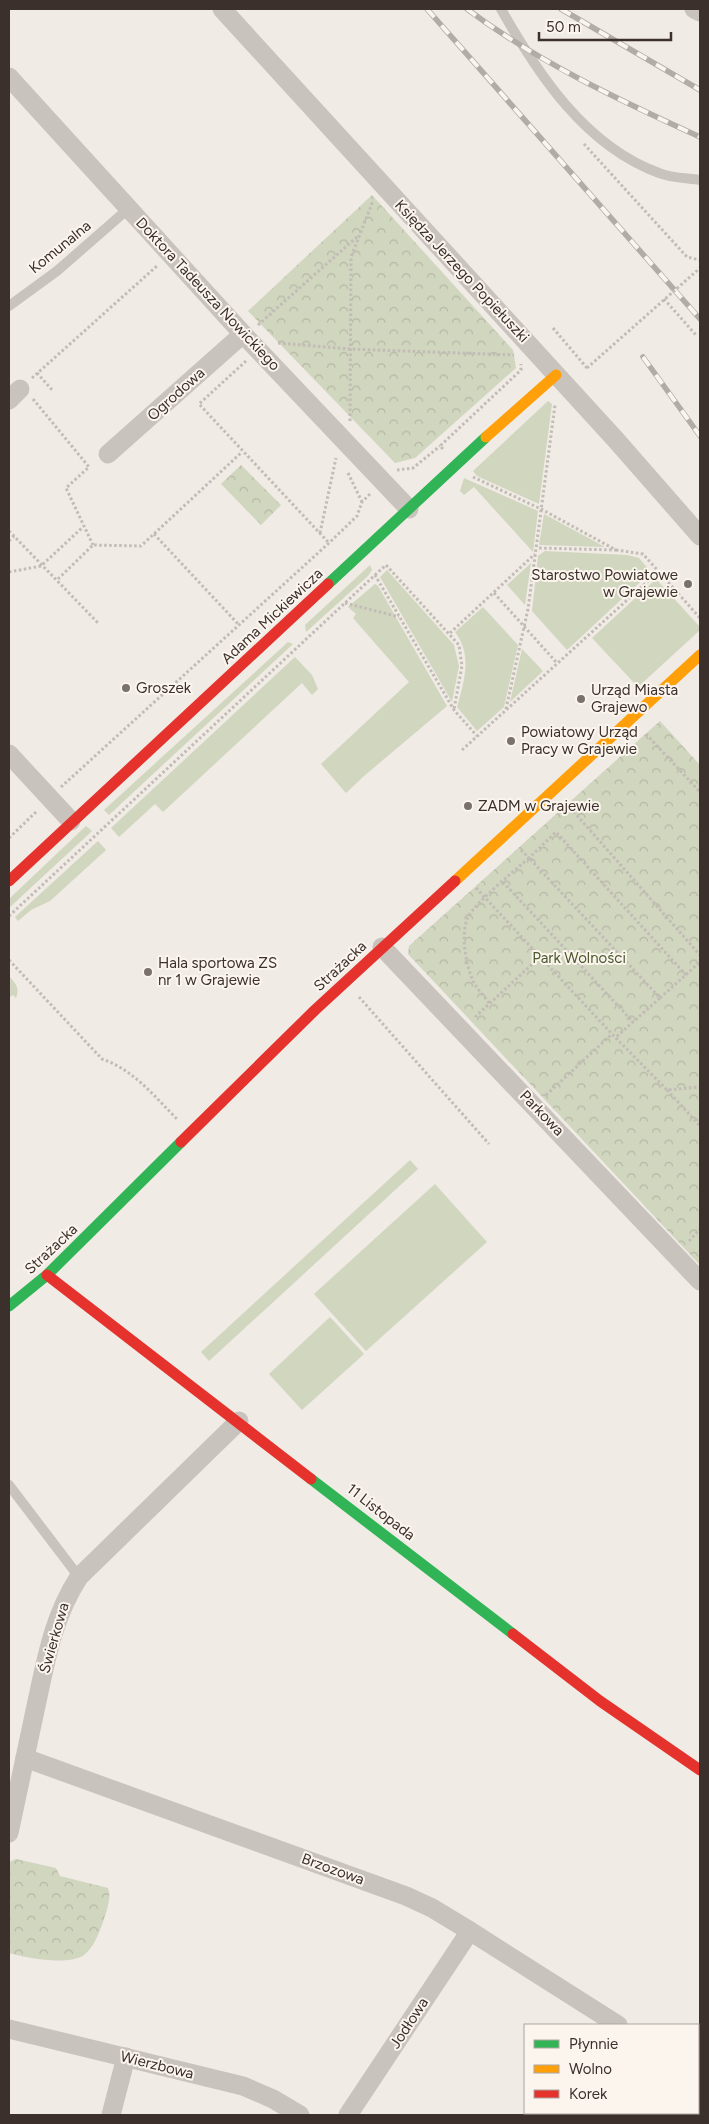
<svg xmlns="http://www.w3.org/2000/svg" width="709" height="2124" font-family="Figtree,sans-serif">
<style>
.green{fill:#d1d6bf}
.forest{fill:url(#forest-crowns)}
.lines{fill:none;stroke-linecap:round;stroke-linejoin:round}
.path{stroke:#c2bbb6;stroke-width:3;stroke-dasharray:2.5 2.5;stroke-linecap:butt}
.lane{stroke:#c9c3be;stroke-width:10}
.street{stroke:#c9c3be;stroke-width:19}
.fast{stroke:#30b455;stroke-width:11}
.slow{stroke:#ff9f0a;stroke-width:11}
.jam{stroke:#e5322d;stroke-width:11}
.rail-casing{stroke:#b1aca8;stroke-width:5.5}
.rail{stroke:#fbf5ee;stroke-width:4;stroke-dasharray:11;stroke-linecap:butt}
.path-bridge{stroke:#c2bbb6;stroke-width:3;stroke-dasharray:2.5 2.5;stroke-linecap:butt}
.poi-dot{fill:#7a716c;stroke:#fbf5ee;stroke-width:2}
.labels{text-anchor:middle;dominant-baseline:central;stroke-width:4;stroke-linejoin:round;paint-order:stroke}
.street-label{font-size:15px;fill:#3b302b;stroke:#fbf5ee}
.poi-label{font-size:15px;fill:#3b302b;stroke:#fbf5ee;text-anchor:start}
.park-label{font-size:15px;fill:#4a5a2e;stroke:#fbf5ee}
</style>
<defs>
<pattern id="forest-crowns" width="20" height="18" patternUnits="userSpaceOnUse" patternTransform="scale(1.25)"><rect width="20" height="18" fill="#d1d6bf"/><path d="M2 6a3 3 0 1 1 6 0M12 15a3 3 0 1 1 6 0" fill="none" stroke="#b4b8a4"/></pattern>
</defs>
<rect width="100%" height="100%" fill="#f0ebe5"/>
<g class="green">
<path d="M548,401L552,404L539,504L477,476L473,471Z"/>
<path d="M464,478L538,511L533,552L474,487L464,495L460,491Z"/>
<path d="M544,514L605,547L539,545Z"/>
<path d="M545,551L627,555L639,558L651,572L567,650L532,611L538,556Z"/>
<path d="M531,563L525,605L507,585Z"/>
<path d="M370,565L372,570L368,576L306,632L305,625Z"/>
<path d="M387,570L454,645L459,666L452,702L380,577Z"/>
<path d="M656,579L700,627V630L638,687L592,638Z"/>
<path d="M375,584L378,586L447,706L364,776L346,793L321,764L409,682L353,618L356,614L348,607Z"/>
<path d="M483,607L518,645L504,707L477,731L457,707C464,681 473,656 455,632Z"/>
<path d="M288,642L293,644L109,815L104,810Z"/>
<path d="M522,649L543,671L510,702Z"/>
<path d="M295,657L312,675L318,689L312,695L302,683L163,812L155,804L119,837L111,828Z"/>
<path d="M86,826L92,831L9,908V899Z"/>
<path d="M98,841L106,850L50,901L31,910L18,921L15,917Z"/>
<path d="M9,976C16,984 20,988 16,998L13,995L9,998Z"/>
<path d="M410,1160L418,1169L209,1361L201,1352Z"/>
<path d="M435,1184L487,1242L366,1351L314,1294Z"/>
<path d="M330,1317L364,1354L302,1410L269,1374Z"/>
</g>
<g class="forest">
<path d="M372,195L513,350L516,368L415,458L395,463L248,311Z"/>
<path d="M241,465L281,505L261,525L221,484Z"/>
<path d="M660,721L700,765V1265L408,954L409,946Z"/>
<path d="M16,1859L56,1868L60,1876L108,1888C112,1898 106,1912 103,1922C99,1933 94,1947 84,1955C69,1966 26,1958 9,1953V1862Z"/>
</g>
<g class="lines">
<g class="path">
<path d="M584,144L687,257L700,260"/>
<path d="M664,299L696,335"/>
<path d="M258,325L358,236"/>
<path d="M553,328L587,368"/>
<path d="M278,343L350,349L514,355"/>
<path d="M246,361L199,404L329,543"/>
<path d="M37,373L53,391"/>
<path d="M32,378L158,265"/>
<path d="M33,399L89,467L66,488L93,545"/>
<path d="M350,421L351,257L373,201"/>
<path d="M443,449L440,446L521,370V364"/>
<path d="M397,470L413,468L440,446"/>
<path d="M348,473L362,502"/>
<path d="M473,477L541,509L616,550L537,548"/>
<path d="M9,531L99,624"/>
<path d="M320,533L336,458"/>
<path d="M154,534L239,625"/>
<path d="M9,541L14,536"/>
<path d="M616,550L643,554L700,618"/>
<path d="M9,572L41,566L83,527"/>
<path d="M375,575L386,565L459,645L462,666L454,709"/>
<path d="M58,579L93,545L141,546L242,452"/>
<path d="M494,593L557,663"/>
<path d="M345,603L399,617"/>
<path d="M450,633L535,554"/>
<path d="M506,709L528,609L555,405"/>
<path d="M646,734L700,792"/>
<path d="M462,750L658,572"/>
<path d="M61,787L329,543L357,516L362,502L371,493"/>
<path d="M567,804L700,955"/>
<path d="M9,838L37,811"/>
<path d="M521,850L529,858L556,832L686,975"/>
<path d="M503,882L633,1022"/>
<path d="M476,888L612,1034L667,1090L700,1087"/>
<path d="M9,916L375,575L454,710L477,736"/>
<path d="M9,960L102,1059C134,1070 154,1096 177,1119"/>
<path d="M359,997L489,1144"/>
<path d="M660,998L700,962"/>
<path d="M489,1003C484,996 477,989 473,981C466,964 460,935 468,917C476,902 514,871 529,858L660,998L615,1038"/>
<path d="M475,1017L540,957"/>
<path d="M667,1090L700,1126"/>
<path d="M546,1095L612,1034"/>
<path d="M689,1241L700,1229"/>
</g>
<g class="lane">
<path d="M501,9C538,74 585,146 659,173C671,178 687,178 700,180"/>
<path d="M9,306L57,271L128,209"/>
<path d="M9,1485L79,1577"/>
</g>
<g class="street">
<path d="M222,9L616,440L700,536"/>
<path d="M694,9L700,12"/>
<path d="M9,77L243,334L409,509"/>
<path d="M9,400L20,389"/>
<path d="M108,454L243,334"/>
<path d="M9,754L71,821"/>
<path d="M382,947L700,1281"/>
<path d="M25,1758L406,1896L432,1908L470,1931L618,2025"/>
<path d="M9,1833C18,1790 27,1748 36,1706C46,1660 53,1617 79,1577L239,1421"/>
<path d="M9,2029L243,2086L273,2099L300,2115"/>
<path d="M698,2074L700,2076"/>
<path d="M111,2115L126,2057"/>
<path d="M348,2115L470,1931"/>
<path d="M594,2115L596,2113"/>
</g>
<g class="fast">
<path d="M328,584L486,437"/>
<path d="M9,1306L47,1275L181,1142"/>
<path d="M311,1479L513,1634"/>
</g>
<g class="slow">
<path d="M486,437L556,375"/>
<path d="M455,881L700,655"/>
</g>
<g class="jam">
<path d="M9,881L328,584"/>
<path d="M181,1142L315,1010L455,881"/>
<path d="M47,1275L311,1479"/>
<path d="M513,1634L600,1701L700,1770"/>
</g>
<g class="rail-casing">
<g id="rail">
<path d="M427,9L700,319"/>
<path d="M467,9C538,62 619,100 700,137"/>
<path d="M561,9L700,90"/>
<path d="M643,357L700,436"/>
</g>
</g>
<use href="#rail" class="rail"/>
<path class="path-bridge" d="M587,368L700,268"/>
</g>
<g class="poi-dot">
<circle cx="688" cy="584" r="5"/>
<circle cx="126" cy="688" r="5"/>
<circle cx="581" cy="699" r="5"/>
<circle cx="511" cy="741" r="5"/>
<circle cx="468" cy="806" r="5"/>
<circle cx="148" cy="972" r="5"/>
</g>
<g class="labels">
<g class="street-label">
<text transform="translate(60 247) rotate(-39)">Komunalna</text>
<text transform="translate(462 271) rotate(47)">Księdza Jerzego Popiełuszki</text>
<text transform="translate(208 294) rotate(47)">Doktora Tadeusza Nowickiego</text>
<text transform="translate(176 394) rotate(-42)">Ogrodowa</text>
<text transform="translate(272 616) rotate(-43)">Adama Mickiewicza</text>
<text transform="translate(340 966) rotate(-43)">Strażacka</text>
<text transform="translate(542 1113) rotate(46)">Parkowa</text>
<text transform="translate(51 1249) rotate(-43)">Strażacka</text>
<text transform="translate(381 1512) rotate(38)">11 Listopada</text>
<text transform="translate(54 1638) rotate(-74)">Świerkowa</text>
<text transform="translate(333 1869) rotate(20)">Brzozowa</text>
<text transform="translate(409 2023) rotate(-57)">Jodłowa</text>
<text transform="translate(157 2065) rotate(14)">Wierzbowa</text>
</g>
<g class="poi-label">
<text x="678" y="575" text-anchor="end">Starostwo Powiatowe<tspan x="678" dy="17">w Grajewie</tspan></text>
<text x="136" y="688">Groszek</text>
<text x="591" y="690">Urząd Miasta<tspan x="591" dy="17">Grajewo</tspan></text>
<text x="521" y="732">Powiatowy Urząd<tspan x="521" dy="17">Pracy w Grajewie</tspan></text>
<text x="478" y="806">ZADM w Grajewie</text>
<text x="158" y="963">Hala sportowa ZS<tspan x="158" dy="17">nr 1 w Grajewie</tspan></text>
</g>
<g class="park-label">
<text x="579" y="958">Park Wolności</text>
</g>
</g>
<rect width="709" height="2124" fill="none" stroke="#3b302b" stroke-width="20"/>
<rect x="524" y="2024" width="175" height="90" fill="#fbf5ee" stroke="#aea6a0"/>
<rect x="534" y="2040" width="25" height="8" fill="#30b455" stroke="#aea6a0"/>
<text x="569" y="2049" font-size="15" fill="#3b302b">Płynnie</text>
<rect x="534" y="2065" width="25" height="8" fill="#ff9f0a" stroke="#aea6a0"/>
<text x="569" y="2074" font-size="15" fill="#3b302b">Wolno</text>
<rect x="534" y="2090" width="25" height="8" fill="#e5322d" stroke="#aea6a0"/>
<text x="569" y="2099" font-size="15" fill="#3b302b">Korek</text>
<path d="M539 32v8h132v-8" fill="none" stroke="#3b302b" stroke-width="2.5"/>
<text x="546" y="32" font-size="15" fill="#3b302b" stroke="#fbf5ee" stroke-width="4" paint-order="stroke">50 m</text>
</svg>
